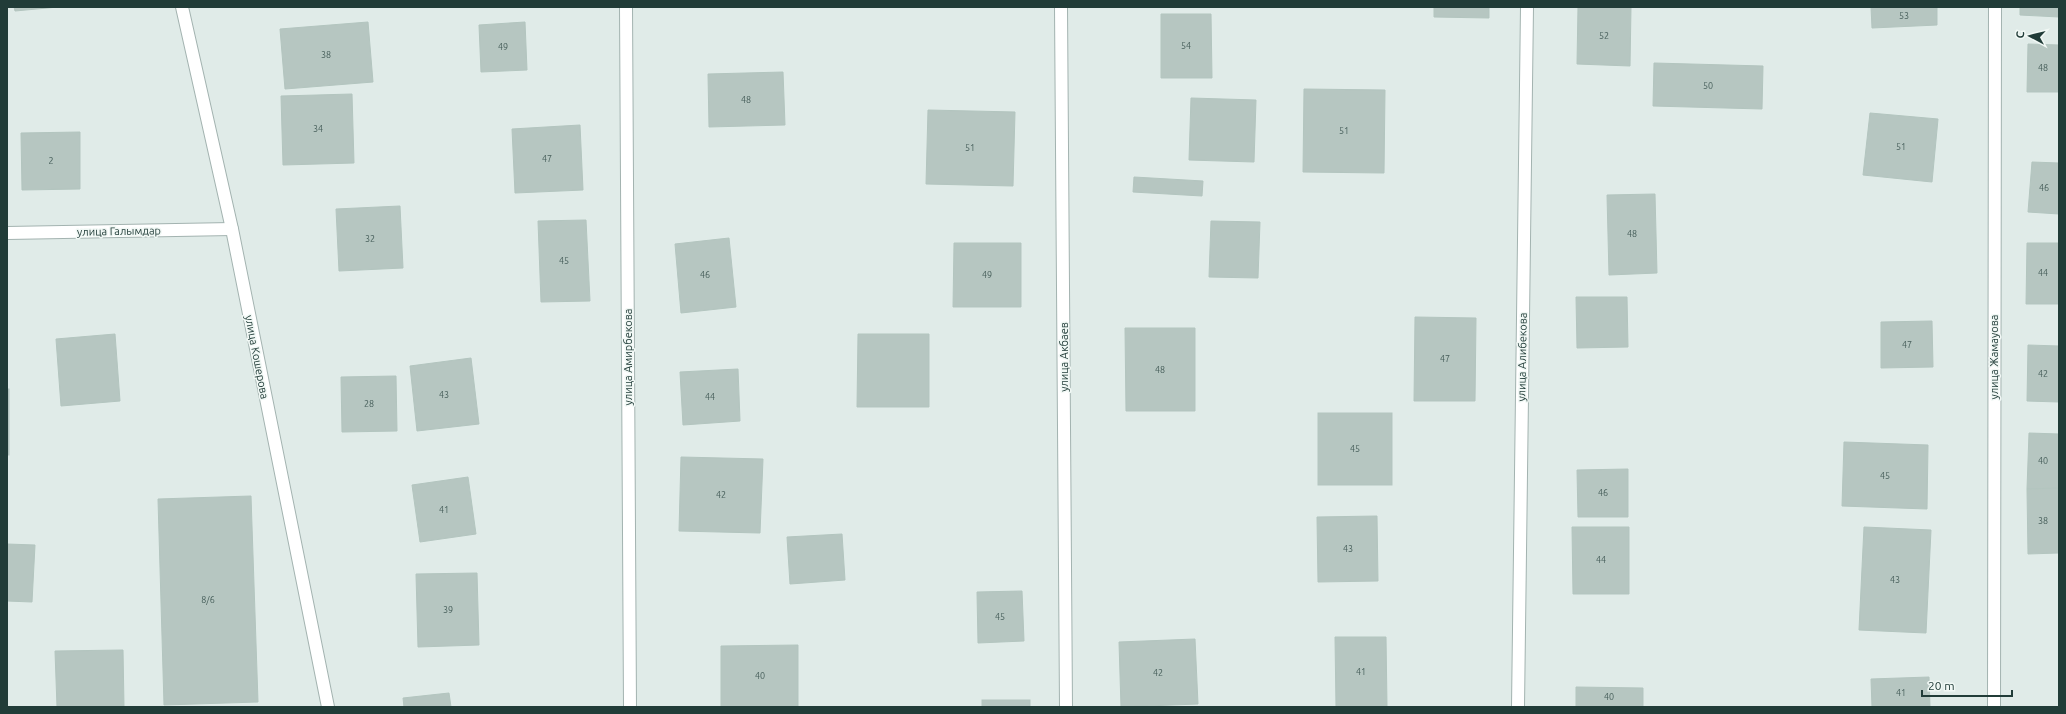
<svg xmlns="http://www.w3.org/2000/svg" width="2066" height="714" font-family="Ubuntu,sans-serif">
<style>
.building{fill:#b6c6c1;stroke:#b3c5bf}
.lines{fill:none;stroke-linecap:round;stroke-linejoin:round}
.street-casing{stroke:#a3b3b0;stroke-width:14}
.street{stroke:#fff;stroke-width:12}
.labels{text-anchor:middle;dominant-baseline:central;stroke-width:3;stroke-linejoin:round;paint-order:stroke}
.number-label{font-size:9px;fill:#465e5a}
.street-label{font-size:11px;fill:#213c38;stroke:#f1f8f5}
</style>
<rect width="100%" height="100%" fill="#e0ebe8"/>
<g class="building">
<path d="M14,7H58L15,11Z"/>
<path d="M1434,7H1489V18L1434,17Z"/>
<path d="M1578,7H1631L1630,66L1577,64Z"/>
<path d="M1871,7H1937V25L1872,28Z"/>
<path d="M2020,7H2059V17L2020,15Z"/>
<path d="M1161,14H1211L1212,78H1161Z"/>
<path d="M368,22L373,82L285,89L280,29Z"/>
<path d="M525,22L527,70L481,72L479,25Z"/>
<path d="M2028,44L2059,45V92H2027Z"/>
<path d="M1654,63L1763,66L1762,109L1653,106Z"/>
<path d="M783,72L785,125L709,127L708,74Z"/>
<path d="M1304,89L1385,90L1384,173L1303,172Z"/>
<path d="M352,94L354,163L283,165L281,96Z"/>
<path d="M1191,98L1256,100L1254,162L1189,160Z"/>
<path d="M928,110L1015,112L1013,186L926,184Z"/>
<path d="M1870,113L1938,119L1932,182L1863,175Z"/>
<path d="M580,125L583,190L515,193L512,129Z"/>
<path d="M80,132V189L22,190L21,133Z"/>
<path d="M2032,162L2059,163V214L2028,212Z"/>
<path d="M1134,177L1203,181L1202,196L1133,192Z"/>
<path d="M1655,194L1657,273L1609,275L1607,195Z"/>
<path d="M400,206L403,268L339,271L336,209Z"/>
<path d="M586,220L590,301L541,302L538,221Z"/>
<path d="M1211,221L1260,222L1258,278L1209,277Z"/>
<path d="M729,238L736,307L681,313L675,244Z"/>
<path d="M954,243H1021V307H953Z"/>
<path d="M2027,243H2059V304H2026Z"/>
<path d="M1576,297H1627L1628,347L1577,348Z"/>
<path d="M1415,317L1476,318L1475,401H1414Z"/>
<path d="M1932,321L1933,367L1881,368V322Z"/>
<path d="M1125,328H1195V411H1126Z"/>
<path d="M115,334L120,401L61,406L56,339Z"/>
<path d="M858,334H929V407H857Z"/>
<path d="M2028,345L2059,346V402L2027,401Z"/>
<path d="M471,358L479,424L417,431L410,366Z"/>
<path d="M738,369L740,421L683,425L680,372Z"/>
<path d="M396,376L397,431L342,432L341,377Z"/>
<rect x="7" y="389" width="2" height="66"/>
<rect x="1318" y="413" width="74" height="72"/>
<path d="M2029,433L2059,434V490L2027,489Z"/>
<path d="M1844,442L1928,445L1927,509L1842,506Z"/>
<path d="M681,457L763,459L760,533L679,531Z"/>
<path d="M1628,469V517H1578L1577,470Z"/>
<path d="M468,477L476,534L420,542L412,485Z"/>
<path d="M2059,488V553L2028,554L2027,489Z"/>
<path d="M251,496L258,702L164,705L158,499Z"/>
<path d="M1377,516L1378,581L1318,582L1317,517Z"/>
<path d="M1572,527H1629V594H1573Z"/>
<path d="M1864,527L1931,530L1926,633L1859,630Z"/>
<path d="M842,534L845,580L790,584L787,537Z"/>
<path d="M7,544L35,545L32,602L7,601Z"/>
<path d="M477,573L479,645L418,647L416,574Z"/>
<path d="M1022,591L1024,641L978,643L977,592Z"/>
<path d="M1335,637H1386L1387,707H1336Z"/>
<path d="M1195,639L1198,704L1121,707L1119,642Z"/>
<path d="M798,645V707H721V646Z"/>
<path d="M123,650L124,707H57L55,651Z"/>
<path d="M1929,677L1930,707H1872L1871,679Z"/>
<path d="M1576,687L1643,688V707H1576Z"/>
<path d="M449,693L451,707H404L403,698Z"/>
<rect x="982" y="700" width="48" height="7"/>
</g>
<g class="lines">
<g class="street-casing">
<g id="street">
<path d="M182,7L232,229L328,707"/>
<path d="M626,7L630,707"/>
<path d="M1061,7L1066,707"/>
<path d="M7,233L232,229"/>
<path d="M1518,707L1527,7"/>
<path d="M1994,707L1995,7"/>
</g>
</g>
<use href="#street" class="street"/>
</g>
<g class="labels">
<g class="number-label">
<text x="1904" y="16">53</text>
<text x="1604" y="36">52</text>
<text x="1186" y="46">54</text>
<text x="503" y="47">49</text>
<text x="326" y="55">38</text>
<text x="2043" y="68">48</text>
<text x="1708" y="86">50</text>
<text x="746" y="100">48</text>
<text x="318" y="129">34</text>
<text x="1344" y="131">51</text>
<text x="1901" y="147">51</text>
<text x="970" y="148">51</text>
<text x="547" y="159">47</text>
<text x="51" y="161">2</text>
<text x="2044" y="188">46</text>
<text x="1632" y="234">48</text>
<text x="370" y="239">32</text>
<text x="564" y="261">45</text>
<text x="2043" y="273">44</text>
<text x="705" y="275">46</text>
<text x="987" y="275">49</text>
<text x="1907" y="345">47</text>
<text x="1445" y="359">47</text>
<text x="1160" y="370">48</text>
<text x="2043" y="374">42</text>
<text x="444" y="395">43</text>
<text x="710" y="397">44</text>
<text x="369" y="404">28</text>
<text x="1355" y="449">45</text>
<text x="2043" y="461">40</text>
<text x="1885" y="476">45</text>
<text x="1603" y="493">46</text>
<text x="721" y="495">42</text>
<text x="444" y="510">41</text>
<text x="2043" y="521">38</text>
<text x="1348" y="549">43</text>
<text x="1601" y="560">44</text>
<text x="1895" y="580">43</text>
<text x="208" y="600">8/6</text>
<text x="448" y="610">39</text>
<text x="1000" y="617">45</text>
<text x="1361" y="672">41</text>
<text x="1158" y="673">42</text>
<text x="760" y="676">40</text>
<text x="1901" y="693">41</text>
<text x="1609" y="697">40</text>
</g>
<g class="street-label">
<text transform="translate(119 231) rotate(-1)">улица Галымдар</text>
<text transform="translate(257 357) rotate(79)">улица Кошерова</text>
<text transform="translate(628 357) rotate(-90)">улица Амирбекова</text>
<text transform="translate(1064 357) rotate(-90)">улица Акбаев</text>
<text transform="translate(1522 357) rotate(-89)">улица Алибекова</text>
<text transform="translate(1994 357) rotate(-90)">улица Жамауова</text>
</g>
</g>
<rect width="2066" height="714" fill="none" stroke="#213c38" stroke-width="16"/>
<g transform="translate(2030 36) rotate(277)" stroke="#f1f8f5" stroke-width="3" paint-order="stroke">
<path d="M0-3L7 15L0 10L-7 15Z" fill="#213c38"/>
<text y="-6" font-size="11" font-weight="bold" text-anchor="middle" fill="#213c38">С</text>
</g>
<path d="M1922 690v6h90v-6" fill="none" stroke="#213c38" stroke-width="2"/>
<text x="1928" y="690" font-size="12" fill="#213c38" stroke="#f1f8f5" stroke-width="3" paint-order="stroke">20 m</text>
</svg>
